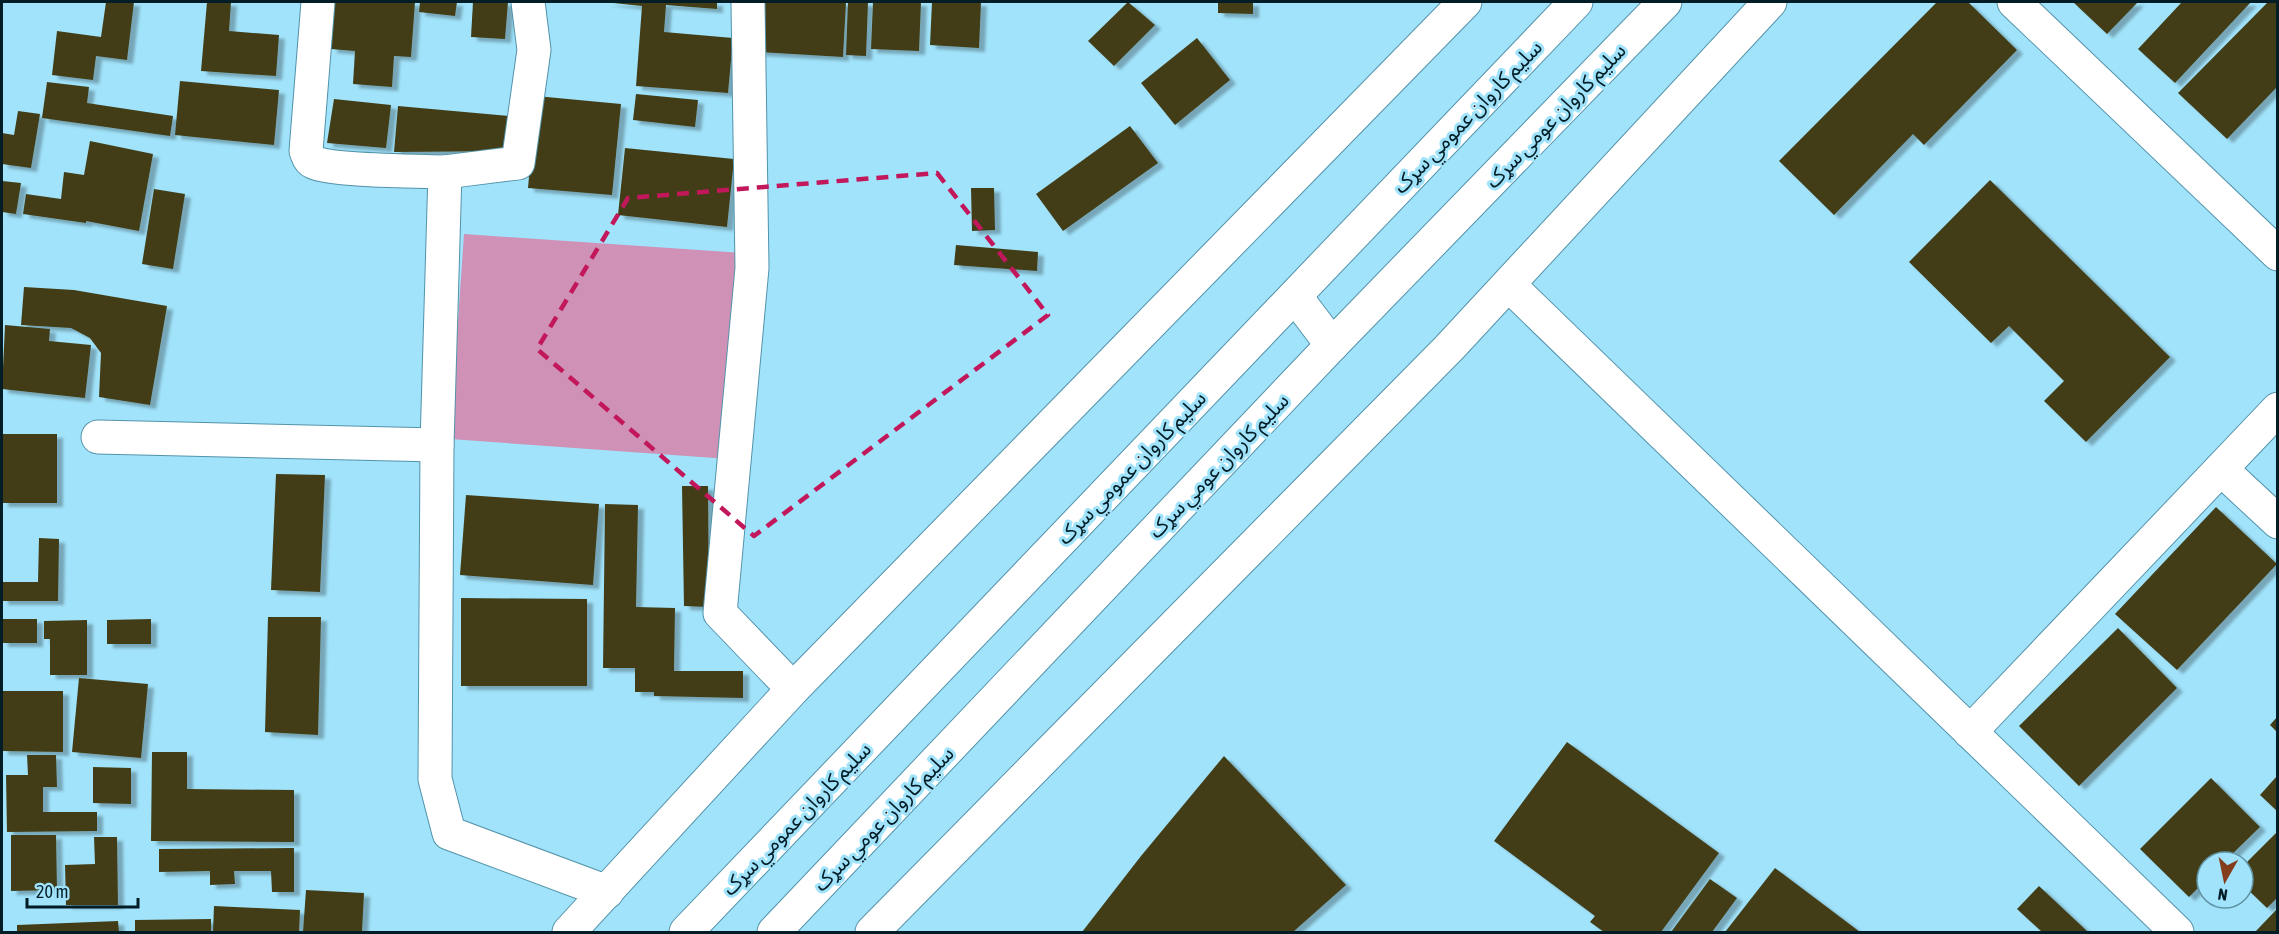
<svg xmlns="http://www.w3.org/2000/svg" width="2279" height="934" font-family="'Asap Condensed','Noto Sans Arabic',sans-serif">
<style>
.green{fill:#cf91b5}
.building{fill:#423e17;filter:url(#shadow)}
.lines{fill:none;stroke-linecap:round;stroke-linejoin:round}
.minor-casing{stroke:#5393aa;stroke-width:35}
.major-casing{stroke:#5393aa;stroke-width:35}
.minor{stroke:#fff;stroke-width:33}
.major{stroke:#fff;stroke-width:33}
.marked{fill:none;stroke:#c2185b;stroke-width:4.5;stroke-dasharray:12 8;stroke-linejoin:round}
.labels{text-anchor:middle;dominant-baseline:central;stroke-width:6;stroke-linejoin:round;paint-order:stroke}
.street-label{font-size:21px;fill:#031d26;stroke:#a1e3fb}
</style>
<defs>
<filter id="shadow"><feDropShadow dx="6" dy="4" stdDeviation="1.5" flood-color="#0004"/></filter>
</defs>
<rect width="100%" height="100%" fill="#a1e3fb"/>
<path class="green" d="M464,234L743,253L729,459L450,439Z"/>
<g class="building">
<path d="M106,2H134L127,60L96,56L93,80L52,75L57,31L101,37Z"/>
<path d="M207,2H231L229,31L279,35L276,76L201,71Z"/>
<path d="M335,2H415L411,57L394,56L392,87L353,84L355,51L331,49Z"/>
<path d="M420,2H457L455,16L419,12Z"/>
<path d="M473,2H508L505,39L471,37Z"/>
<path d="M604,2H717V9L666,5L664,32L733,38L728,93L636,86L642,6Z"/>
<path d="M761,2H846L843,57L759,52Z"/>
<path d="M848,2H868L866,56L846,55Z"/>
<path d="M873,2H921L919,51L871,49Z"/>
<path d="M932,2H981L979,48L930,45Z"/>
<path d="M1128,2L1155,25L1114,66L1088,41Z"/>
<path d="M1218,2H1253V14L1218,13Z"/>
<path d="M1937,2H1968L2017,50L1924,145L1913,134L1834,215L1779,161Z"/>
<path d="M2073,2H2138L2107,34Z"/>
<path d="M2182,2H2251L2175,83L2138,49Z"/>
<path d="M2268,2H2277V87L2227,139L2178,93Z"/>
<path d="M1197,38L1230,80L1175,125L1141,83Z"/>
<path d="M180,81L279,90L274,145L175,135Z"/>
<path d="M47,82L89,87L87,103L173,116L170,136L42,118Z"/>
<path d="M636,94L698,100L695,127L633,120Z"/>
<path d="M536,96L621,104L612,195L528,188Z"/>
<path d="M334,99L391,105L386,148L327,143Z"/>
<path d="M398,106L509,116L510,151L394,152Z"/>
<path d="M18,111L40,114L31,168L2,164V133L14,135Z"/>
<path d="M1130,126L1158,163L1063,231L1036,194Z"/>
<path d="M90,141L153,154L139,231L86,221V223L23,214L26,194L61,199L64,172L84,175Z"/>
<path d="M625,148L734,159L727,227L618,215Z"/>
<path d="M1990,180L2170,357L2086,442L2044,401L2064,381L2009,326L1991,343L1909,262Z"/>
<path d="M2,181L21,183L16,214L2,212Z"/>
<path d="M971,188H994L995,230L972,231Z"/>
<path d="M154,189L185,194L173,269L142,264Z"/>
<path d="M956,245L1038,252L1037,271L954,265Z"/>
<path d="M24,287L74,290L167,306L150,405L99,397L101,353L90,338L71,328L21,325Z"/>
<path d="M5,325L50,329L49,341L91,345L85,398L2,389Z"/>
<rect x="2" y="434" width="55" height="69"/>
<path d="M276,474L325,475L320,592L271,590Z"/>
<path d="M682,486H708L709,607L684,606Z"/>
<path d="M466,495L599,504L593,585L460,575Z"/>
<path d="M605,504L638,505L636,607L675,608L674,671H743V698L654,696V692H635V668H603Z"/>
<path d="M2216,507L2277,564L2177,670L2115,614Z"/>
<path d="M39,538L59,539L58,601H2V582H38Z"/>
<path d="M461,598L587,599V686H461Z"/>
<path d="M268,617H321L318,735L265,732Z"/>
<rect x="2" y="619" width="35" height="24"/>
<path d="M151,619V644H107V620Z"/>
<path d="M87,620V675H50V639H44V621Z"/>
<path d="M2118,628L2177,688L2079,786L2019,726Z"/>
<path d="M79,678L148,684L141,758L72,752Z"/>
<path d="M2,691H63V752L2,751Z"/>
<path d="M2277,717V732L2270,725Z"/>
<path d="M1567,742L1719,853L1661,932H1604L1590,922L1595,916L1494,841Z"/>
<path d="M152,752H187V789L294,790V842L151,841Z"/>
<path d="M27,755H56L57,787H43V812H97V831L7,832L6,775H28Z"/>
<path d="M1224,756L1346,885L1293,932H1082L1141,856Z"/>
<path d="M93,767L131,768V804L93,803Z"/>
<path d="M2277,776V811L2260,795Z"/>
<path d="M2211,778L2260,827L2224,862H2207V879L2189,897L2140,849Z"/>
<path d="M2277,832V898L2267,908L2243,885V866Z"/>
<path d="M11,835H56L57,890L11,891Z"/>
<path d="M94,837H117L118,905H66L65,865L95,864Z"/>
<path d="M294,848V892H272L271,871H234L235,884L210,885V871L159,872V849Z"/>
<path d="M1775,868L1860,932H1725Z"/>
<path d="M1710,879L1737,898L1712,932H1671Z"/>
<path d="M2039,886L2088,932H2042L2017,909Z"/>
<path d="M306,890L364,893L362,932H303Z"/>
<path d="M214,906L300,910L299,932H213Z"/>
<path d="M2277,909V932H2255Z"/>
<path d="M211,919V932H135V920Z"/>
<path d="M118,921L119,932H17V925Z"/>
</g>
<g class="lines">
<g class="minor-casing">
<g id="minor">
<path d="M318,2L306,151C308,155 308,160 313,162C331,171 419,171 445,172"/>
<path d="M528,2L534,50L518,163L445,172L437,445L435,779L449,833L607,892"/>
<path d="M748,2L752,268L720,613L793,689"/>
<path d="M2014,2L2278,254"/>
<path d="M1509,285L2177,932"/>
<path d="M98,437L437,445"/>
<path d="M2221,469L2278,522"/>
<path d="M1970,732L2278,409"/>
<path d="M569,932L793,689L1465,2"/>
<path d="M872,932L1449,348L1770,2"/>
</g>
</g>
<g class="major-casing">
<g id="major">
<path d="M1295,296L1332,345"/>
<path d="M686,932L1576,2"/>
<path d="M774,932L1332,345L1665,2"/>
</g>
</g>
<use href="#minor" class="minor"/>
<use href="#major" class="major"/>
</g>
<path class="marked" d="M937,173L1048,315L754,536L537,349L628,198Z"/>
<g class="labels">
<g class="street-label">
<text transform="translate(1555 115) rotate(-46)">سلیم کاروان عومي سړک</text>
<text transform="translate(1467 116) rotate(-46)">سلیم کاروان عمومي سړک</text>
<text transform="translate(1218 465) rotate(-46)">سلیم کاروان عومي سړک</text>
<text transform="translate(1131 467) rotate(-46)">سلیم کاروان عمومي سړک</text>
<text transform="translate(796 818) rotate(-46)">سلیم کاروان عمومي سړک</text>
<text transform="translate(883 818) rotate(-46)">سلیم کاروان عومي سړک</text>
</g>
</g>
<rect width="2279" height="934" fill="none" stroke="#031d26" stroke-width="6"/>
<g transform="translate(2225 880) rotate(189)"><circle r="28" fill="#a1e3fb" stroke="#6294a6" stroke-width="1.5"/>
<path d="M0-4.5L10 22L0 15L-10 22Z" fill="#853e1d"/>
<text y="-9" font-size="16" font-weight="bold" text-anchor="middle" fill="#031d26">N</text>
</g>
<path d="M27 898v9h111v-9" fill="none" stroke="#031d26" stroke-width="3"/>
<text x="36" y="898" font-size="18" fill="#031d26" stroke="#a1e3fb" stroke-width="4.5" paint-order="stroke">20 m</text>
</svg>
